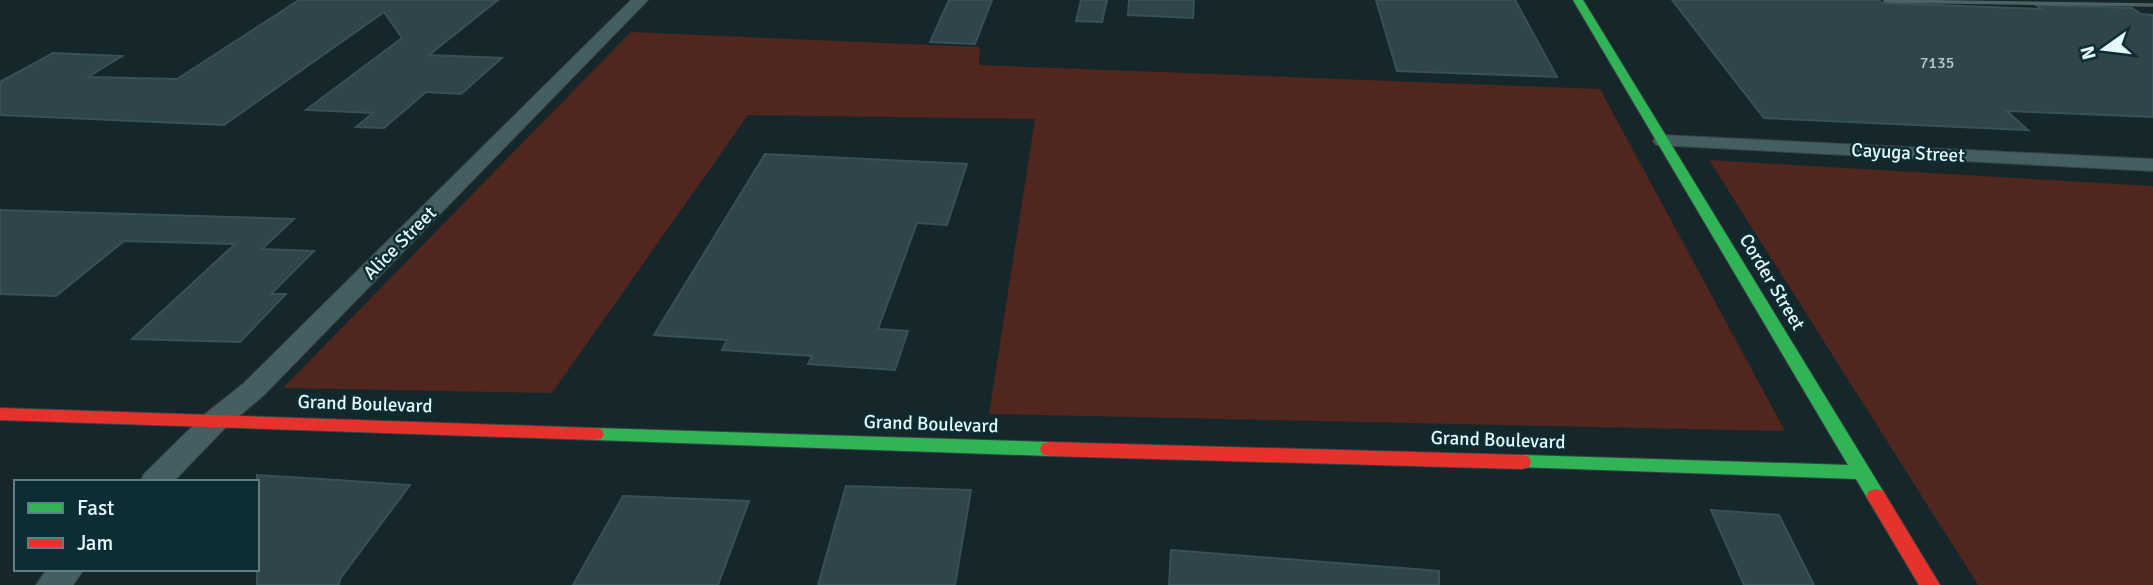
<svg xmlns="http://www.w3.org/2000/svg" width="2153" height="585" font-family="Signika,sans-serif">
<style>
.green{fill:#50261e}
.building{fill:#30444a;stroke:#385058;stroke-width:2}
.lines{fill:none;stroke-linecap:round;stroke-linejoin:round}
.street-casing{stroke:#374244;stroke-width:2}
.fast-casing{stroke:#374244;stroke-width:2}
.jam-casing{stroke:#374244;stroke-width:2}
.street{fill:#445e62;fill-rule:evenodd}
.fast{fill:#30b455;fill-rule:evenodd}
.jam{fill:#e5322d;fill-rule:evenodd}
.rail{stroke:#4d6064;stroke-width:3.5}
.labels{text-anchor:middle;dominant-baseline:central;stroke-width:5;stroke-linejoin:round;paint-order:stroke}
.number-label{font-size:16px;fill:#b8cbd0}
.street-label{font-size:19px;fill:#e6f8fc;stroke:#0c2d33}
</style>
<rect width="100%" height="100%" fill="#15272a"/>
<g class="green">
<path d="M631,32L980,47L979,65L1600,89L1785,431L989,414L1035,119L748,115L552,393L283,388Z"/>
<path d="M1709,160L2153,186V585H1978Z"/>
</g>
<g class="building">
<path d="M299,0H498L429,55L502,58L461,94L426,92L384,128L356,127L373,113L306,110L402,38L384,12L224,125L0,115V82L53,53L122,56L88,77L177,79Z"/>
<path d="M949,0H992L975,44L930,42Z"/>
<path d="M1081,0H1107L1102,22L1076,21Z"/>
<path d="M1129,0H1194L1193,18L1128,15Z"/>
<path d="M1376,0H1515L1557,77L1397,71Z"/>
<path d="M1672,0H1879L1882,3L2041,9L2036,5L2132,8L2141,14L2153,15V117L2007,111L2028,130L1764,118Z"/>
<path d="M765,154L967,164L947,225L917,223L878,329L908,331L895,370L808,364L812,356L722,350L727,340L654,335Z"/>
<path d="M0,210L294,219L262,249L314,251L271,294H286L240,342L132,339L235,244L124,241L56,296L0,294Z"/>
<path d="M257,475L337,480L410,485L340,579L339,585H257Z"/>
<path d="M846,486L971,490L955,585H818Z"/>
<path d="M623,496L749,501L718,585H573Z"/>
<path d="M1711,510L1779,515L1814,585H1744Z"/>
<path d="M1171,550L1439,571V585H1169Z"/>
</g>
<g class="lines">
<g class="street-casing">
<g id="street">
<path d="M631,0H648L264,395L225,428L173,482H140L144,474L205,414L244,383Z"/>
<path d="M1663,135L2153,159V171L1656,145L1653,141L1656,137Z"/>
<path d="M47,569H84L73,585H36Z"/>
</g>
</g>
<g class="fast-casing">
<g id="fast">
<path d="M1573,0H1583L1883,491L1886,496L1883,501L1876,503L1869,501L1856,479L1515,467L1513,462L1515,457L1522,455L1848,465Z"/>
<path d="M595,428L1049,442L1056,444L1058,449L1056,454L1049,456L595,440L589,439L586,434L589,429Z"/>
</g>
</g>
<g class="jam-casing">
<g id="jam">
<path d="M0,408L595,428L601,429L604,434L601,439L595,440L0,420Z"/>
<path d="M1049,442L1522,455L1529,457L1531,462L1529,467L1522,469L1049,456L1042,454L1040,449L1042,444Z"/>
<path d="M1876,489L1883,491L1940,585H1919L1866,496L1869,491Z"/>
</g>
</g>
<use href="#street" class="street"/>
<use href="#fast" class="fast"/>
<use href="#jam" class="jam"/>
<path class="rail" d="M1885,1L2153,5"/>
</g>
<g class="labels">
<g class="number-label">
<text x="1937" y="63">7135</text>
</g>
<g class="street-label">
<text transform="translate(1908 153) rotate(3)">Cayuga Street</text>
<text transform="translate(400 243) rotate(-45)">Alice Street</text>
<text transform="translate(1772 282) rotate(59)">Corder Street</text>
<text transform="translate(365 404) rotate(2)">Grand Boulevard</text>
<text transform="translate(931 424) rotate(2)">Grand Boulevard</text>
<text transform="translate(1498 440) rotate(2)">Grand Boulevard</text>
</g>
</g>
<rect x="14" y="480" width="245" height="91" fill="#0c2d33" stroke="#637e83" stroke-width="2"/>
<rect x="28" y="503" width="35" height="10" fill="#30b455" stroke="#637e83" stroke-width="2"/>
<text x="77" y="515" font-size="21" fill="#e6f8fc">Fast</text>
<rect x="28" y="538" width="35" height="10" fill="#e5322d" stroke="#637e83" stroke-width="2"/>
<text x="77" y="550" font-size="21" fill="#e6f8fc">Jam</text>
<g transform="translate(2104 49) rotate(256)" stroke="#0c2d33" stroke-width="5" paint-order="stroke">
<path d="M0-5L12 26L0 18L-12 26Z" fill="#e6f8fc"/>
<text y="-10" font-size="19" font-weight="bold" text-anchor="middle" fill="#e6f8fc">N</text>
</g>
</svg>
